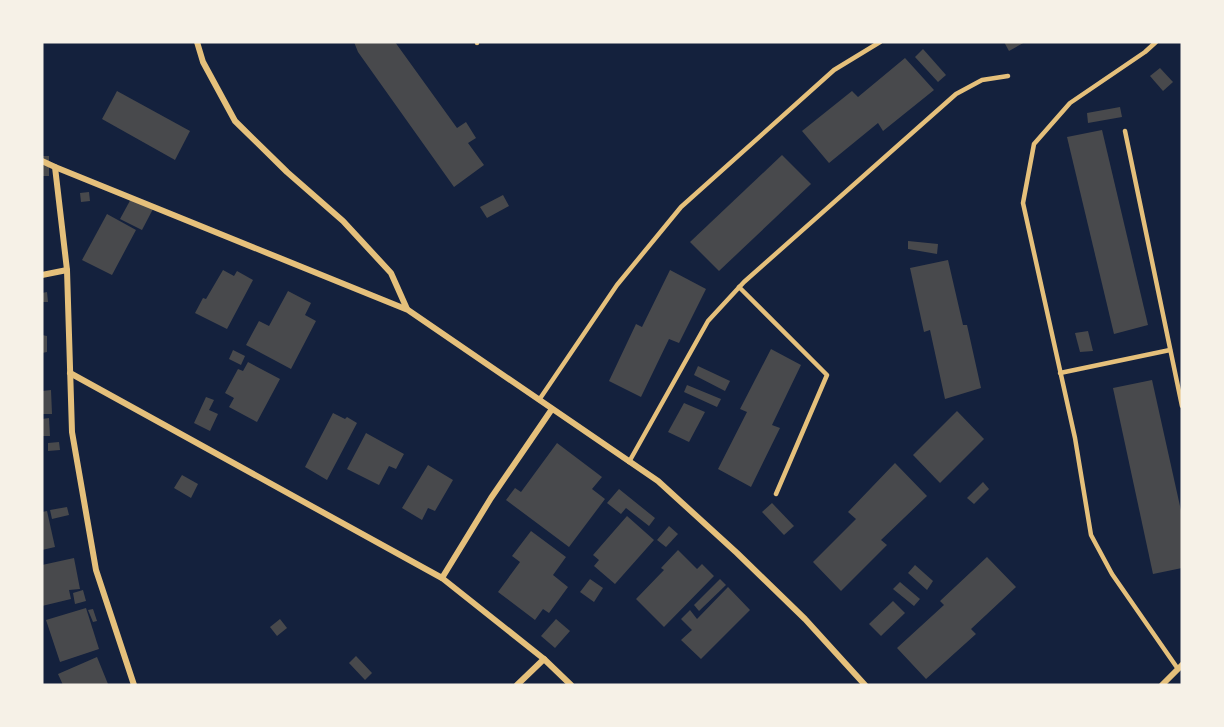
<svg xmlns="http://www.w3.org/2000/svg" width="1224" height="727" font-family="'Fira Sans',sans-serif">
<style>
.building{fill:#48494c}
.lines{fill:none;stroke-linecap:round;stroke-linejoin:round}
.service{stroke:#e5c07b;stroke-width:4.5}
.minor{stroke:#e5c07b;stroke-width:6}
</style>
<rect width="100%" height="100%" fill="#14213d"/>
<g class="building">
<path d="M354,42H395L457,128L466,122L476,138L468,143L484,165L454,187L358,52Z"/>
<path d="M1004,42H1025L1009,51Z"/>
<path d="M923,49L946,75L938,82L915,57Z"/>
<path d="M905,58L934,90L883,131L878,123L829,163L802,131L852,91L858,97Z"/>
<path d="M1160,68L1173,82L1163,91L1150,76Z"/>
<path d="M117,91L190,131L175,160L102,119Z"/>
<path d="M1120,107L1122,117L1088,123L1087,113Z"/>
<path d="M1102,130L1148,325L1114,334L1067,137Z"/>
<path d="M782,155L811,184L719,271L690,242Z"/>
<rect x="42" y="156" width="7" height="20"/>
<path d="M89,192L90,201L81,202L80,193Z"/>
<path d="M503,195L509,206L487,218L480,207Z"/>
<path d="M132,197L153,209L142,230L120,219Z"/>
<path d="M107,214L136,230L112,275L82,260Z"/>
<path d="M908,241L938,244L937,254L908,249Z"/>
<path d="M948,260L963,325H967L981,388L945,399L930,330L924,332L910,268Z"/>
<path d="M223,270L234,276L237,271L253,280L227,329L195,313L203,298L206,299Z"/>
<path d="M670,270L706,289L679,343L669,339L641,397L609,381L636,324L642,327Z"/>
<path d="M288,291L311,303L305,315L316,321L291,369L246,345L259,321L269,326Z"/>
<path d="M47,292L48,302H42V293Z"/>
<path d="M1088,331L1093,351L1080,352L1075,333Z"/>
<path d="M42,335L47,336V352L42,353Z"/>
<path d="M771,349L801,365L772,425L780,428L751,487L718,469L747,412L740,409Z"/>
<path d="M233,350L245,356L241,365L229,359Z"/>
<path d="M248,362L280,379L257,422L229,407L234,398L225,393L238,369L243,371Z"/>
<path d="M698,366L730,381L725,391L694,375Z"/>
<path d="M1152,380L1182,515V568L1153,574L1113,388Z"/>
<path d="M687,385L721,399L717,407L684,392Z"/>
<path d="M51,390L52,414H42V391Z"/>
<path d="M206,397L214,400L209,410L218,414L210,431L194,423Z"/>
<path d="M684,403L705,412L689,442L668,432Z"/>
<path d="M957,411L984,439L940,483L913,455Z"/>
<path d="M333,413L345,419L347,417L357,423L327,480L305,467Z"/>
<path d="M49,418L50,436H42V419Z"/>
<path d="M366,433L404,454L396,469L389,466L379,485L347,469Z"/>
<path d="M59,442L60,450L48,451V443Z"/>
<path d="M557,443L602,477L592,489L605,499L569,547L506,500L515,488L521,492Z"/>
<path d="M895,463L927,496L881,540L887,545L841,591L813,562L856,519L848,512Z"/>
<path d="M428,465L453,480L435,511L428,508L422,520L402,508Z"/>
<path d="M182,475L198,484L191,498L174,488Z"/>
<path d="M983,482L989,489L974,504L967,498Z"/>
<path d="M619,489L655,518L649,526L626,508L621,514L607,503Z"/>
<path d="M772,503L794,526L784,535L762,512Z"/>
<path d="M67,507L69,515L52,519L50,510Z"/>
<path d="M47,511L55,547L42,550V512Z"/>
<path d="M627,516L654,540L615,584L594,566L599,560L593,555Z"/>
<path d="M669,526L678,534L666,547L657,540Z"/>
<path d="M531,531L566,557L553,575L568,587L549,613L543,609L535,620L498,592L520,562L512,556Z"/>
<path d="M678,550L697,569L702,564L714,576L664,627L636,599L664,570L661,568Z"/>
<path d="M987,557L1016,587L971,629L976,634L926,679L897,648L944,605L940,601Z"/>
<path d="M74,558L80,589L69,590L71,599L42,606V565Z"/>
<path d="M915,565L933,581L927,590L908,573Z"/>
<path d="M590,579L603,588L594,602L580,592Z"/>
<path d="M720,579L726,585L699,611L694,605Z"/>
<path d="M900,582L920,599L914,606L893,589Z"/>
<path d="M728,587L750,610L701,659L681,640L692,630L681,619L690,610L697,619Z"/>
<path d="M83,590L86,601L75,604L73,593Z"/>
<path d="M893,601L905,613L881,636L869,624Z"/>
<path d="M86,608L99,649L60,662L46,620Z"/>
<path d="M93,609L97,621L93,622L88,610Z"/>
<path d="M280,619L287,628L277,636L270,627Z"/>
<path d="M556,619L570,631L555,648L541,636Z"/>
<path d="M356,656L372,673L365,680L349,663Z"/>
<path d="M97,657L108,684L63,685L58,674Z"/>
</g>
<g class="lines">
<g class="service">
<path d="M477,42V43"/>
<path d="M1156,42L1145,52L1070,103L1034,144L1023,203L1075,438L1091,535L1112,574L1178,669"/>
<path d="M1125,131L1182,406"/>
<path d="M739,287L827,375L776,494"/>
<path d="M1060,373L1170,350"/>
<path d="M539,400L617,285L681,207L834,70L880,42"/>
<path d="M629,462L708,321L744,282L956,94L982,80L1008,76"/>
</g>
<g class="minor">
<path d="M197,42L203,62L235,121L287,172L343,221L391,273L407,309"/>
<path d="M42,161L55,167L408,310L658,481L737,553L805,619L865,685"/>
<path d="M55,167L67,270L72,432L96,570L134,685"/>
<path d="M42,275L67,270"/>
<path d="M70,373L442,578L544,659L571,685"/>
<path d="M442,578L491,498L552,409"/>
<path d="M517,685L544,659"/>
<path d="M1162,685L1182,665"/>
</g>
</g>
<rect width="1224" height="727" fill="none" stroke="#f6f1e7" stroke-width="87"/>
</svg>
